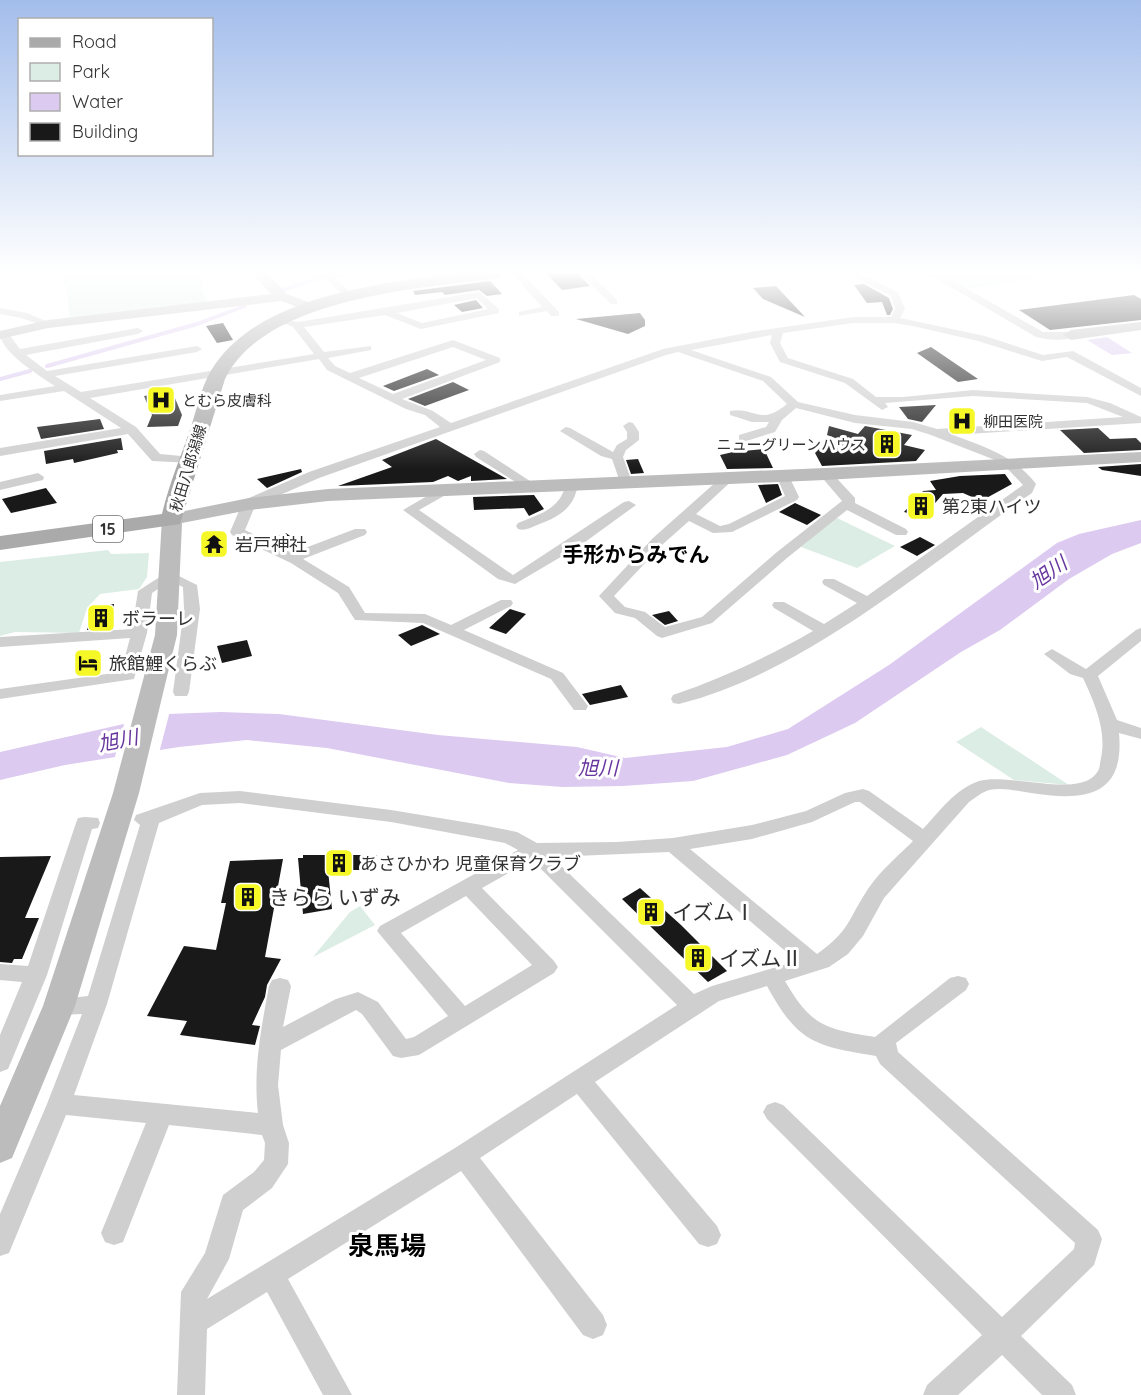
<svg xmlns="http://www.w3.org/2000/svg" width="1141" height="1395" font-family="Quicksand,'Noto Sans JP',sans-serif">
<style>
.green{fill:#dcede5}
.water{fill:#dccaf0}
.pier{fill:#fff}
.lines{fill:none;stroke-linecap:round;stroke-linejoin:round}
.stream{stroke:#dccaf0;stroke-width:4}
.building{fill:#191919}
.street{fill:#cfcfcf;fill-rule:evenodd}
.secondary{fill:#bcbcbc;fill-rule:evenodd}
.primary{fill:#aaa;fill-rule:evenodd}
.labels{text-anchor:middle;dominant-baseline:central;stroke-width:6;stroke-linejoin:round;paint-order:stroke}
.far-poi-label{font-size:15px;fill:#323232;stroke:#fff;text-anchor:start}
.far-street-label{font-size:15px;fill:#323232;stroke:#fff}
.shield{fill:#fff;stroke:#707070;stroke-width:1.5}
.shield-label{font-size:16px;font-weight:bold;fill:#323232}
.poi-label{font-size:18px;fill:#323232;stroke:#fff;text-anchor:start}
.water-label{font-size:20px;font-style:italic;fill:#67369e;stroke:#fff}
.quarter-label{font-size:21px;font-weight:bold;fill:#000;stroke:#fff}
.near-poi-label{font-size:21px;fill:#323232;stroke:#fff;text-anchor:start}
.near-quarter-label{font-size:26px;font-weight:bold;fill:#000;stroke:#fff}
</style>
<rect width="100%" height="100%" fill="#fff"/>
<g class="green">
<path d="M56,273H220L204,277L202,289L207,302L80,318L69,316L67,288Z"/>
<path d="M936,273H967L971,276L970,273H1078L963,289Z"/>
<path d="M835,517L895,546L857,568L801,547Z"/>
<path d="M108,550L111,554L149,553L147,577L139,589L100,594L87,608L79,633L15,632L0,636V562Z"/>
<path d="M981,727L1069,785L1014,780L956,742Z"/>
<path d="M360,906L375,925L313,957L350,912Z"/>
</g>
<g class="water">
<path d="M1107,337L1132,353L1112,355L1087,340Z"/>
<path d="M1141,520V543L1112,554L1069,579L1000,630L961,652L855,723L787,755L693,781L623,786L563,787L509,783L327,748L247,740L179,747L65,765L0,780V752L168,714L221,712L279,714L438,735L577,747L625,758L727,747L788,729L889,665L1057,543L1079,534Z"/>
</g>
<path class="pier" d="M170,711L159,753L114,760L125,721Z"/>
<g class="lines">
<g class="stream">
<path d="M283,290L333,273"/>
<path d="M47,366L197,324L245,306"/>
<path d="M0,379L30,371"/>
</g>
</g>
<g class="building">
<path d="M546,273H577L590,286L562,290Z"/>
<path d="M490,281L502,294L487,296L479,290L445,295L442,292L415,295L413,291Z"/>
<path d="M864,284L889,298L893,309L890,315H887L882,302L867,303L854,285Z"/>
<path d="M776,286L805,317L763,299L753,288Z"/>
<path d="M1134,295L1141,299V320L1050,330L1019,310Z"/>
<path d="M476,300L483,308L462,312L454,305Z"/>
<path d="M640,313L645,320V326L628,334L576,319Z"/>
<path d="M223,323L233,340L217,343L206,326Z"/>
<path d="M931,347L978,379L958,382L917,353Z"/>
<path d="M427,369L439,375L394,391L383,386Z"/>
<path d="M453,382L469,390L425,406L408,399Z"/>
<path d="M172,391L182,415L178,426L147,427L152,415L144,396Z"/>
<path d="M936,405L922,422L908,419L899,407Z"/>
<path d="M100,419L104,429L41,439L37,427Z"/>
<path d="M829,426L858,434L865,426L912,435L904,445L925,450L916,461L822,466L815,453L826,442L833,444L838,439L827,435Z"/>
<path d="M1098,428L1110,439L1136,438L1141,443V450L1084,453L1060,430Z"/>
<path d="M121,438L123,450H117L118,453L74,463L73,459L46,464L44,451Z"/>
<path d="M436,439L507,479L471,481V476L458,481L448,476L433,482L338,486L392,467L382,460Z"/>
<path d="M764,449L773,468L727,469L720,455L733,452Z"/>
<path d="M638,459L644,473L631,474L626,460Z"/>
<path d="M1141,464V476L1102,470L1098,467Z"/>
<path d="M301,469L302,472L267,488L257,479Z"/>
<path d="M1005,474L1012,484L981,501L963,493L943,494L923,517L904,512L923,491L936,490L930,481L960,476Z"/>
<path d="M778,484L782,495L766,503L758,485Z"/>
<path d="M46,488L57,503L11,513L2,499Z"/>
<path d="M534,495L544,509L531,515L529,516L524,508L474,510L473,497Z"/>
<path d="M795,503L821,515L807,525L779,512Z"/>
<path d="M286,533L304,546L292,551L270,540Z"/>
<path d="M920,537L935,545L917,556L900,547Z"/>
<path d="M114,604L112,628L87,630L90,607Z"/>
<path d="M510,609L526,614L506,634L489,628Z"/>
<path d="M669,611L678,621L665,625L652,615Z"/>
<path d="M422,625L440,634L411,646L398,635Z"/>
<path d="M247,640L252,656L222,663L217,646Z"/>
<path d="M621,685L628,697L590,705L582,694Z"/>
<path d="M303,855H377L374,870H328L332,909L303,914L298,858H303Z"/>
<path d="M51,856L25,918H39L22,959H14L12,963L0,962V857Z"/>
<path d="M283,859L265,957L281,959L267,985L265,997L252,1025L260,1026L255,1045L180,1035L187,1021L147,1016L184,946L216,950L226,903H221L230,861Z"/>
<path d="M640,888L681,925L727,971L708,982L622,899Z"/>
</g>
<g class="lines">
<g class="street">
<path d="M334,273H348L336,279L352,294V298H346L325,278Z"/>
<path d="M512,273H522L559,312V316H551L547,311L519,316V312L542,307Z"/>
<path d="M580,273H590L617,300V304H611Z"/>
<path d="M847,273H858L898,292L905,309L900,318L985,336L1043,355L1073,351L1141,388V396L1067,357L1042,361L978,341L913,326L894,323H853L783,333L780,343L788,358L853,379L876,397H903L973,390L1087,397L1110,403L1141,417V423L953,435C985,447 1015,456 1036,484L1032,493C925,567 806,672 679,704L673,703L671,699L673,695C722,678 768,657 813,631L774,608L772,605L774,602H784L824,624L857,603L824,585L822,582L824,579H834L867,596L1023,485L1006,467L995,460L931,435L912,429L855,423L796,408L782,420L775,432L743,442L739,441V435L766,427L769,422H752L730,415V411C755,406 759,427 787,404L763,381L678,352L666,355L319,478L255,506L245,530L292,553L355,529H365L367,532L365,535L303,559L349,587L365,613L425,614L451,625L501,600H511L513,603L511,606L464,630L563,673L588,706L586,710H574L551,679L423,623L355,620L338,593L291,563L232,535L230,532L242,504L249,498L309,472L440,427L425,415L406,409L327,370L319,359L90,398L136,427L160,454L192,457L194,460L192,463L152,461L128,434L0,456V448L121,428L64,391L0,401V395L55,386C40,376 0,352 0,333C10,330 14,343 20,349L138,328L143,331L138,334L26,355L47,371L197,346L202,349L197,352L55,376L81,392L314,354L293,327L286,324V320L298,322L479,292L499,309V313L421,329L385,315L304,327L324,352L371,346V350L328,358L335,366L350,373L453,340L500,358V362L402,399L433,411L451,423L663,349L756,331L853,317H891L895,309L891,296ZM477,298L488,309L422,323L397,313ZM772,335L770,343L780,362L845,383L882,410L888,407L885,403L973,396L1087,403L1123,417L937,429L913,422L855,415L798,402L771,377L691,350ZM453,347L486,360L393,394L359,378Z"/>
<path d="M927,273H939L1043,332H1071L1076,335C1066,342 1049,340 1036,337Z"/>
<path d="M0,308L27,313L53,324L48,327L21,318L0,314Z"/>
<path d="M629,422L633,423L639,432V440L626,450L623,457L632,482L626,486L620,482L612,459L601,456L560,431L566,427L570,428L613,452L617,445L627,439V432L623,426Z"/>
<path d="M480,450L484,451L536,485L530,489L525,488L476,457L474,454Z"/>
<path d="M825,470L830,471L855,498V503L906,529L908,532L906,535H896L847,510L787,558L712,623L662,638L657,636L635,618L615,613L599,596L653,538L725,474L730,473L736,477L696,514L720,526L729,524L785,496L776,475L777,472H787L799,497L797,500L732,532L713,533L689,521L663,544L614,596L625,607L645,612L665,627L702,617L777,552L842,501L819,474Z"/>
<path d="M38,473L44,477L43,480L0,490V482Z"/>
<path d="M572,479L578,483C575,508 559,517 537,525C530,528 525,531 518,529L516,526L518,523C540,514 561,509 566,483Z"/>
<path d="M446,485L451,486L453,489L451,492L419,510L513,575L624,502L629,501L636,505L581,545L515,584L498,579L403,510Z"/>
<path d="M169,571L197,585L200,609L189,692L187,696H175L173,692L184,609L183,587L170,581L152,593L147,633L134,679L0,699V689L121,672L130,638L0,647V637L132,629L138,591Z"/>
<path d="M1141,628V641L1098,676L1117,720L1141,728V739L1119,733C1125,798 1083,801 1031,793C1018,791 1002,787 989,790C982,792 975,798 969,802L884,898L863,936L848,954L829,967L785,981C811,1026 825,1029 875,1037L950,978L958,976L966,978L969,984L966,990L896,1043L898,1052L1098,1230L1102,1239L1094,1265L1021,1336L1072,1385L1076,1395H1042L1002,1355L958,1395H923L927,1385L982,1335L767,1119L763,1112L767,1105L775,1102L783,1105L1002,1317L1074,1249L1075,1243L880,1064L876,1056C815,1046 798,1043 767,986L719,1001L595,1082L717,1226L721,1235L717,1244L708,1247L699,1244L577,1094L480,1158L603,1315L607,1325L603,1335L593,1339L583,1335L461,1171L288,1279L352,1395H323L267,1292L207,1329L205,1395H177L181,1292L205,1253L223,1195L254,1172L264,1160L265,1143L262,1135L169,1125L123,1242L114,1245L105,1242L101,1233L146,1123L66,1115L9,1253L0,1256V1214L47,1104L82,1014L59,1015L51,1012L48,1006L51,1000L88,996L140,825L134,820L136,815L200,793L240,791L391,810L482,825L517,832L537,843L617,842L673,838L752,825L806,811L845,793L863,789L869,791L923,829C939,812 955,789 979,781C1008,772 1082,800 1098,771C1100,768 1100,762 1101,758C1107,730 1094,702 1083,678L1070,674L1044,654L1052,649L1086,669L1136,630ZM855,802H860L913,841C898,856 880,871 868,889C848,919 850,931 817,954L690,849L752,839L812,822ZM240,803L391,822L505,843L518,850L380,926L377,931L448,1016L414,1037L406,1039L378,1002L358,992L336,999L283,1027L291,986L288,980L280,978L272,980L269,986C261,1029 253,1070 258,1113L74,1095L107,1004L159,823L202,805ZM669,852L797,961L712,986L694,994L552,857ZM532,860L677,1005L455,1148L207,1299L229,1259L243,1210L272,1188L288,1164L289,1143L283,1125L278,1085L281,1050L356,1010L362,1014L393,1056L401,1058L419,1055L554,973L558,967L554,961L482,888ZM466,896L532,965L465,1006L401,933Z"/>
<path d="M85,817L98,818L100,823L98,828L92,829L47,975L11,1062L8,1069L0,1072V1035L22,982L0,980V964L28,966L76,823L78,818Z"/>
</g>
<g class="secondary">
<path d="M252,273H267L287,294L316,305L318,308L311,312L281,301L48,328L0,339V331L48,320L271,294Z"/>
<path d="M1141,322V330L1071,340L1063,335L1071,330Z"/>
<path d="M1141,452V462L825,480L328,501L249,510L182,523L177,635L139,793L75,1006L12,1158L0,1163V1106L43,1006L113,793L155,635L162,519L165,515L249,498L328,489L825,468Z"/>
</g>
<path class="primary" d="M459,273H506L499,278C421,288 264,298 225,379L180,524L0,550V536L162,514C169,484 181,456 191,427C198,405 202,382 216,363C264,295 383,283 459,273Z"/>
</g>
<linearGradient id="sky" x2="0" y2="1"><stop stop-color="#a3bdeb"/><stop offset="0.58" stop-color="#fff"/><stop offset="1" stop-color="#fff" stop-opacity="0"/></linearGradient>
<rect width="1141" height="469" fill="url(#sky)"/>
<defs>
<g id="hospital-square" transform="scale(1.5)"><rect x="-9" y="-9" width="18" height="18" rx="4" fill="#f5f726" stroke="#fff"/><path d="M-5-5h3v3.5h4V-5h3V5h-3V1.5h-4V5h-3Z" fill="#111"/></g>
<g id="building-square" transform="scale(1.5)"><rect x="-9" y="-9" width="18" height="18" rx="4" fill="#f5f726" stroke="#fff"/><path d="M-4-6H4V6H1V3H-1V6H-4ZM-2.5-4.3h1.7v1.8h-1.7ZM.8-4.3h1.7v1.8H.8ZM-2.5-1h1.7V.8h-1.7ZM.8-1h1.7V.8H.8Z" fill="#111"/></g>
<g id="temple-square" transform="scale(1.5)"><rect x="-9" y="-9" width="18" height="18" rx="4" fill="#f5f726" stroke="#fff"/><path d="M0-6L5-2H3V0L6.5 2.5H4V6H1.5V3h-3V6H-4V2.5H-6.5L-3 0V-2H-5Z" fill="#111"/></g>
<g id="hotel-square" transform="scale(1.5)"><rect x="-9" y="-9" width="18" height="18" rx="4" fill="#f5f726" stroke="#fff"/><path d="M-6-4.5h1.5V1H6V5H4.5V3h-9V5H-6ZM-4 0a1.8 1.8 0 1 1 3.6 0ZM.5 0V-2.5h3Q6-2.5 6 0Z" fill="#111"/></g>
</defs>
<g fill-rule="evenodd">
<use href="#hospital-square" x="161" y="400"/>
<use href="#hospital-square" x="962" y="421"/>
<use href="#building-square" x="887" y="444"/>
<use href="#building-square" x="921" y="506"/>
<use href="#temple-square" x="214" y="544"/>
<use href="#building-square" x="101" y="618"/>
<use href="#hotel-square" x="88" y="663"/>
<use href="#building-square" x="339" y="863"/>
<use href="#building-square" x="248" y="897"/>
<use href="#building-square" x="651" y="912"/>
<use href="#building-square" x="698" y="958"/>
</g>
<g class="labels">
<g class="far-poi-label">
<text x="182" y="400">とむら皮膚科</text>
<text x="983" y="421">柳田医院</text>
<text x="866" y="444" text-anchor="end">ニューグリーンハウス</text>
</g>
<g class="far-street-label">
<text transform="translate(188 468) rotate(-73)">秋田八郎潟線</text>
</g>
<rect class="shield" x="93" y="516" width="30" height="26" rx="4.5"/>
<g class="shield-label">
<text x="108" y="529">15</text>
</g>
<g class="poi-label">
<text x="942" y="506">第2東ハイツ</text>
<text x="235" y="544">岩戸神社</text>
<text x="122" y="618">ボラーレ</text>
<text x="109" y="663">旅館鯉くらぶ</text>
<text x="360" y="863">あさひかわ 児童保育クラブ</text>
</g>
<g class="water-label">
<text transform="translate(1048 572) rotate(-35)">旭川</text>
<text transform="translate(118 740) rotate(-11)">旭川</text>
<text x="598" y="767">旭川</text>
</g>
<g class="quarter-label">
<text x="636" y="554">手形からみでん</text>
</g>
<g class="near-poi-label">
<text x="269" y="897">きらら いずみ</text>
<text x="672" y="912">イズムⅠ</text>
<text x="719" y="958">イズムⅡ</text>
</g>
<g class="near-quarter-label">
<text x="387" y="1245">泉馬場</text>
</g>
</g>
<rect x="18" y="18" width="195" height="138" fill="#ffffff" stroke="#adadad" stroke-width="1.5"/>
<rect x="30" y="38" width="30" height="9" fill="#aaaaaa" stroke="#adadad" stroke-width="1.5"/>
<text x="72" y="48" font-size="18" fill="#323232">Road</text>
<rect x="30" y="63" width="30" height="18" fill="#dcede5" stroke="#adadad" stroke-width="1.5"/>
<text x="72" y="78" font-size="18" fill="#323232">Park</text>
<rect x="30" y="93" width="30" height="18" fill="#dccaf0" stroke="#adadad" stroke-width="1.5"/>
<text x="72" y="108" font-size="18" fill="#323232">Water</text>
<rect x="30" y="123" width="30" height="18" fill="#191919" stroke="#adadad" stroke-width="1.5"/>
<text x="72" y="138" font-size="18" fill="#323232">Building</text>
</svg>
